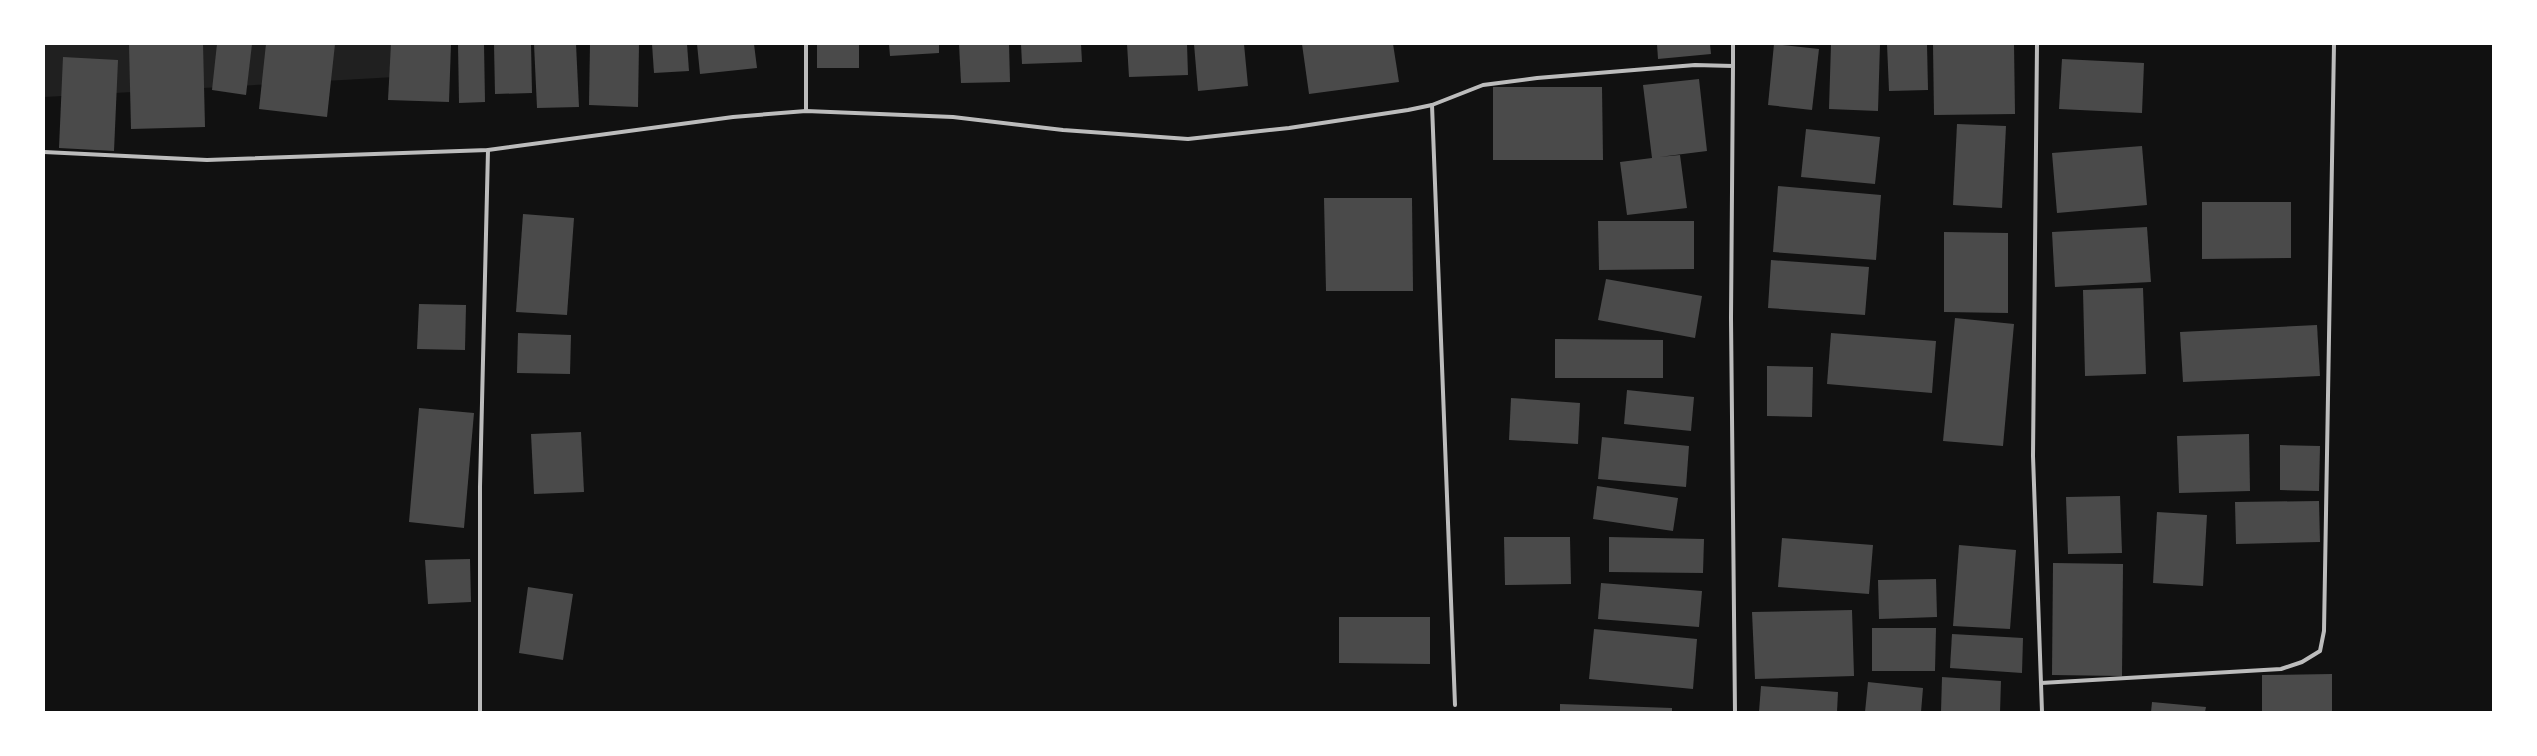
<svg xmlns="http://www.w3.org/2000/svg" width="2537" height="756" font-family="Karla,sans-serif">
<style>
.green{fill:#202020}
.building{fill:#4a4a4a}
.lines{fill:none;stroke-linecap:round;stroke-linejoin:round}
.minor{stroke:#bcbcbc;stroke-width:4}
</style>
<rect width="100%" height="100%" fill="#111"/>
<path class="green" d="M44,44H446L448,74L44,97Z"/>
<g class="building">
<path d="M129,44H203L205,127L131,129Z"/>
<path d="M217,44H252L246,95L212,90Z"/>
<path d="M266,44H335L327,117L259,109Z"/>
<path d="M391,44H451L449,102L388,100Z"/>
<path d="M458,44H484L485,102L459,103Z"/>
<path d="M494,44H531L532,93L495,94Z"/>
<path d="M534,44H576L579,107L537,108Z"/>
<path d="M590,44H639L638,107L589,105Z"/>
<path d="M652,44H687L689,71L654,73Z"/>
<path d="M697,44H754L757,68L700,74Z"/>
<rect x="817" y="44" width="42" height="24"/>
<path d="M889,44H939V53L890,56Z"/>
<path d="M959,44H1009L1010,82L961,83Z"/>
<path d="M1021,44H1081L1082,62L1022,64Z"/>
<path d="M1127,44H1187L1188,75L1129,77Z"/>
<path d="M1194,44H1244L1248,86L1198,91Z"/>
<path d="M1302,44H1393L1399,82L1309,94Z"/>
<path d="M1657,44H1710L1711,54L1658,59Z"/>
<path d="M1774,44L1819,49L1812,110L1768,105Z"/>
<path d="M1831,44H1880L1878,111L1829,109Z"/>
<path d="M1887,44H1927L1928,90L1889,91Z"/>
<path d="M1933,44H2014L2015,114L1934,115Z"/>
<path d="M63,57L118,60L114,151L59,148Z"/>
<path d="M2062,59L2144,63L2142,113L2059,109Z"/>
<path d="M1699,79L1707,151L1659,157L1680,155L1687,208L1627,215L1620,162L1652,158L1643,85Z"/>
<path d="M1493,87H1602L1603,160H1493Z"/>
<path d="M1957,124L2006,126L2002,208L1953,205Z"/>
<path d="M1806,129L1880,137L1875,184L1801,177Z"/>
<path d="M2142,146L2147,205L2057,213L2052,153Z"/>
<path d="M1778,186L1881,195L1876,260L1773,252Z"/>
<path d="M1324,198H1412L1413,291H1326Z"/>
<path d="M2202,202H2291V258L2202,259Z"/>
<path d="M523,214L574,218L567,315L516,312Z"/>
<path d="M1598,221H1694V269L1599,270Z"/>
<path d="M2147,227L2151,282L2055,287L2052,232Z"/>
<path d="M1944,232L2008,233V313L1944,312Z"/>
<path d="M1771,260L1869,267L1865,315L1768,308Z"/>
<path d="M1606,279L1702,296L1695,338L1598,320Z"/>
<path d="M2143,288L2146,374L2085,376L2083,290Z"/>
<path d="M419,304L466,305L465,350L417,349Z"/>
<path d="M1955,318L2014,324L2003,446L1943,441Z"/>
<path d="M2317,325L2320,376L2183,382L2180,332Z"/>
<path d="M518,333L571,335L570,374L517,373Z"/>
<path d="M1831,333L1936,341L1932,393L1827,384Z"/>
<path d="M1555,339L1663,340V378H1555Z"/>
<path d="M1767,366L1813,367L1812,417L1767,416Z"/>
<path d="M1627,390L1694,397L1691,431L1624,424Z"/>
<path d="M1511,398L1580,403L1578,444L1509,440Z"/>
<path d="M419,408L474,413L464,528L409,522Z"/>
<path d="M581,432L584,492L534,494L531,434Z"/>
<path d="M2249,434L2250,491L2179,493L2177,436Z"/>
<path d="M1602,437L1689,446L1686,487L1598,479Z"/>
<path d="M2280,445L2320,446L2319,491L2280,490Z"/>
<path d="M1597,486L1678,498L1673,531L1593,519Z"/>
<path d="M2120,496L2122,553L2068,554L2066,497Z"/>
<path d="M2319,501L2320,542L2236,544L2235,502Z"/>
<path d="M2157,512L2207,515L2203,586L2153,583Z"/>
<path d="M1504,537H1570L1571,584L1505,585Z"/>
<path d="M1609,537L1704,539L1703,573L1609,572Z"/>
<path d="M1782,538L1873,545L1869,594L1778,587Z"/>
<path d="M1959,545L2016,550L2010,629L1953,626Z"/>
<path d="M470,559L471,602L428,604L425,560Z"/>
<path d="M2053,563L2123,564L2122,676L2052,675Z"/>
<path d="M1936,579L1937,617L1879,619L1878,580Z"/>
<path d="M1601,583L1702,591L1699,627L1598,619Z"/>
<path d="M528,587L573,594L563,660L519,653Z"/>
<path d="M1852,610L1854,676L1755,679L1752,612Z"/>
<path d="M1339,617H1430V664L1339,663Z"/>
<path d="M1872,628H1936L1935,671H1872Z"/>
<path d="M1594,629L1697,639L1693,689L1589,679Z"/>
<path d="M1952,634L2023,638L2022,673L1950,668Z"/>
<path d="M2332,674V712H2262V675Z"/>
<path d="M1942,677L2001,681L2000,712H1941Z"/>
<path d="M1868,682L1923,688L1921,712H1865Z"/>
<path d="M1761,686L1838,692L1837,712H1759Z"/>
<path d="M2152,702L2206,707L2205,712H2151Z"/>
<path d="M1560,704L1672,708V712H1560Z"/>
</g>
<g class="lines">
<g class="minor">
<path d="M806,44V111"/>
<path d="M2037,44L2033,456L2042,712"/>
<path d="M1733,66V44"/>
<path d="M1432,105L1455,705"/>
<path d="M44,152L207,160L488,150L733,117L806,111L953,117L1063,130L1188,139L1289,128L1408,110L1432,105L1483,85L1537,78L1695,65L1733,66L1731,318L1735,712"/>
<path d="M2041,683L2281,669L2302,662L2320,651L2324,631L2334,44"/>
<path d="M480,712V487L488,150"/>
</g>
</g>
<rect width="2537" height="756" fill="none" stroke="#ffffff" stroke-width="90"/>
</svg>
